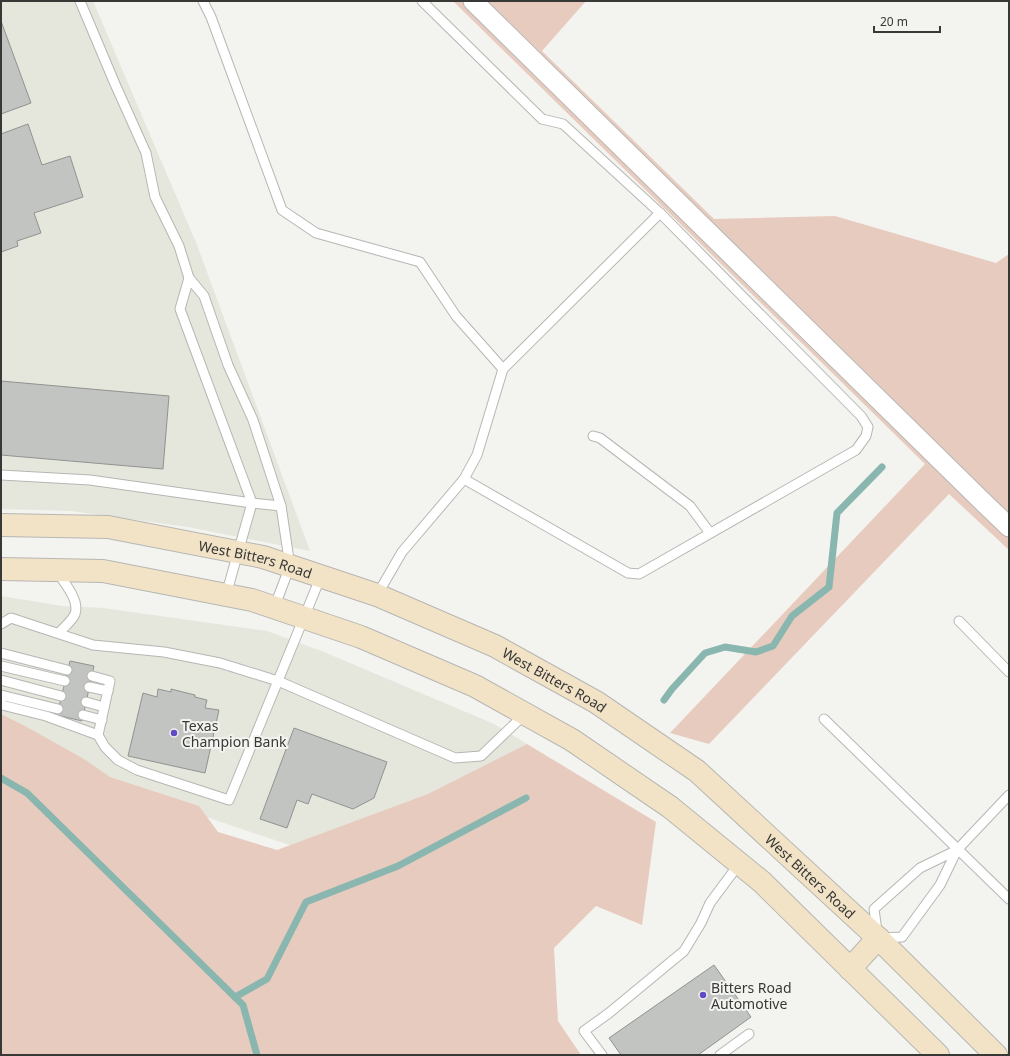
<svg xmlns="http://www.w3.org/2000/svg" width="1010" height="1056" font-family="'Noto Sans',sans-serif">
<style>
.built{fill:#e5e7dd}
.green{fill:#e8cbbf}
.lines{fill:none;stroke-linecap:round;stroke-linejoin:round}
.stream{stroke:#89b7af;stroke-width:7}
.building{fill:#c1c4c1;stroke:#909390}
.service-casing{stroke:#b6b6b3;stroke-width:11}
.minor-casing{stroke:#b6b6b3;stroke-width:21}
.secondary-casing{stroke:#b6b6b3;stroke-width:24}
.service{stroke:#fff;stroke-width:9}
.minor{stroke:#fff;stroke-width:19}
.secondary{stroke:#f2e3c7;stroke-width:22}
.poi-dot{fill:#614ac3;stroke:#f3f3ef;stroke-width:1.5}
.labels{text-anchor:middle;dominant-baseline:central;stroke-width:4;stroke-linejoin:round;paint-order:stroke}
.street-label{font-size:14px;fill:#383837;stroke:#f3f3ef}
.poi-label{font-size:14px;fill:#383837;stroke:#f3f3ef;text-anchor:start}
</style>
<rect width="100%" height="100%" fill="#f3f3ef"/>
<g class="built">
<path d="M1,1H93L197,245L310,551L188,527L71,511L1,509Z"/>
<path d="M1,596L62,606L103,608L267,631L324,652L494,724L527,744L328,858L103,782L1,722Z"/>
</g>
<g class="green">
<path d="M453,1H586L542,51L714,219L835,216L996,263L1009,254V550L949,494L709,744L670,733L925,464Z"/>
<path d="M1,714L25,726L84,759L110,777L199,806L218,832L277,850L428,794L527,744L656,822L642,925L596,906L554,948L558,1021L581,1055H1Z"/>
</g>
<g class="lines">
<g class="stream">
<path d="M664,700L672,689L705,653L725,647L756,652L773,646L792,616L829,587L837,513L882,467"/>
<path d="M1,778L27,793L243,1005L257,1055"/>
<path d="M235,997L267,979L306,902L398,866L526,798"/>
</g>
</g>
<g class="building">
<path d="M1,21L31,103L1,114Z"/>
<path d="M28,124L42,165L70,156L83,197L34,213L41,233L17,241L18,246L1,252V134Z"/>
<path d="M1,381L169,396L163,469L1,455Z"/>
<path d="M70,661L94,666L82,721L57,715Z"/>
<path d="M158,689L171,692V689L195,695V697L207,700L205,708L219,710L205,773L128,756L143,693L157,697Z"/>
<path d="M294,728L387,762L374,798L353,809L312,794L308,804L297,800L287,828L260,819Z"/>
<path d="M714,965L751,1017L698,1055H621L609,1038Z"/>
</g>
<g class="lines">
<g class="service-casing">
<g id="service">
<path d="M80,1L115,84L146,153L155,197L179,246L189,278L204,296L228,365L253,420L281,506L290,566L274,608"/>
<path d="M203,1L211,17L282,210L316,233L420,262L456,316L503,369"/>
<path d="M422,1L542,119L563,124L660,213L861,416L868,427L866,436L856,450L639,574L628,573L464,479"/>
<path d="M189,278L180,309L252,503L226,595"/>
<path d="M593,436L600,438L690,506L710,533"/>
<path d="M1,475L90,480L252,503L281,506"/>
<path d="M57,571C64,583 80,600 75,614C72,621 64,627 59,633"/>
<path d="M377,595L402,552L464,479L477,455L503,369L660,213"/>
<path d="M959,621L1009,672"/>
<path d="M1,624L11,618L93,645L164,652L220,663L278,681L455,758L481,756L525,714"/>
<path d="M1,653L67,670"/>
<path d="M1,666L65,681"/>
<path d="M92,676L110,681L98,735"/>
<path d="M1,680L61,696"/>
<path d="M89,687L108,691"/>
<path d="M1,695L58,709"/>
<path d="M1,702L2,705L46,716L98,735L105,747L118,760L137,770L229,800L321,576"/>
<path d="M86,702L104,707"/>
<path d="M83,715L102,720"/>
<path d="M824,719L1009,899"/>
<path d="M957,850L920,868L874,909L878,938L902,937L940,885L957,850L1009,795"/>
<path d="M602,1055L584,1031L609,1013L684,951L701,923L710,903L739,864"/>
<path d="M720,1055L749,1034"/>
</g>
</g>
<g class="minor-casing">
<path id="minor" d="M473,1L981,500L1009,527"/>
</g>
<g class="secondary-casing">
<g id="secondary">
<path id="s1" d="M1,525L108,527L263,557L377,595L495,646L596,702L697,771L878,938L996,1055"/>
<path d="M1,569L103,571L252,600L361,637L475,686L572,740L670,807L762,882L938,1055"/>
<path d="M850,969L878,938"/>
</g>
</g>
<use href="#service" class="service"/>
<use href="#minor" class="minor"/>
<use href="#secondary" class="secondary"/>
</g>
<g class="poi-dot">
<circle cx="174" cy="733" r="4"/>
<circle cx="703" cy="995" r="4"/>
</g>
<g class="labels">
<g class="street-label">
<text stroke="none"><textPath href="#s1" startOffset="258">West Bitters Road</textPath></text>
<text stroke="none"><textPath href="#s1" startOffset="582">West Bitters Road</textPath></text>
<text stroke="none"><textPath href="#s1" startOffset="906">West Bitters Road</textPath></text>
</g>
<g class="poi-label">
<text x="182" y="725">Texas<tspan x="182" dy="16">Champion Bank</tspan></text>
<text x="711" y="987">Bitters Road<tspan x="711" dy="16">Automotive</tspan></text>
</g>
</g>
<rect width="1010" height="1056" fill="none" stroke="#383837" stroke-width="4"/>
<path d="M874 26v6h66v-6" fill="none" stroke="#383837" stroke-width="2"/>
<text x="880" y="26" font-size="12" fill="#383837" stroke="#f3f3ef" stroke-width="3" paint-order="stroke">20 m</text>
</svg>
